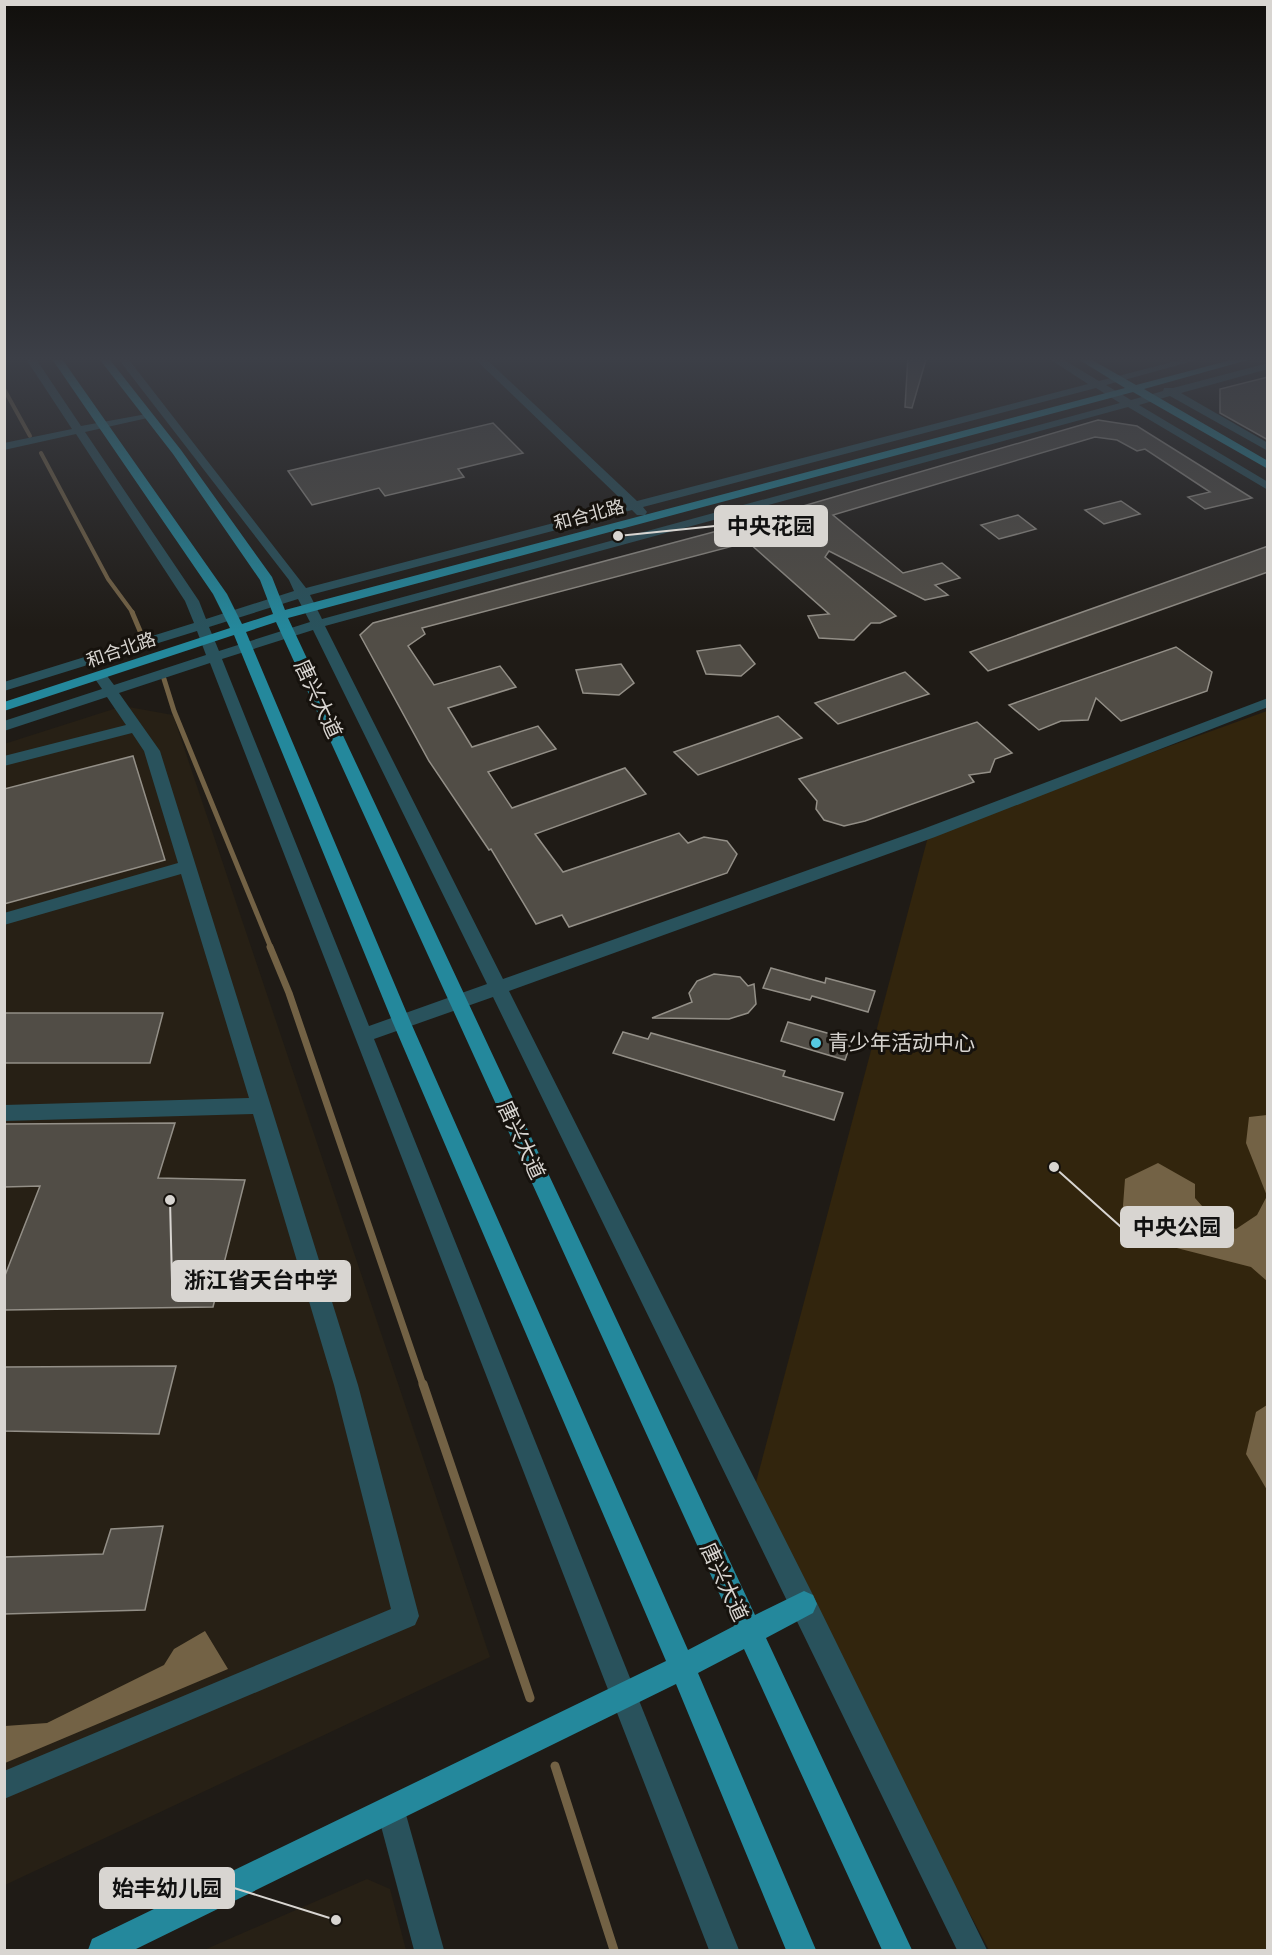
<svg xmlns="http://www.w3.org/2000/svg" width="1272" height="1955" font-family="Bitter,'Noto Sans SC',serif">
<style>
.built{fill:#272015}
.green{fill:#32250d}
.water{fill:#736245}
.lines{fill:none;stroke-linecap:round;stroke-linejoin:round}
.stream-far3{stroke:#736245;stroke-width:4}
.stream-far2{stroke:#736245;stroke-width:5}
.stream-far1{stroke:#736245;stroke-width:7}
.stream{stroke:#736245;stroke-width:9}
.building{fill:#514d46;stroke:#938f87;stroke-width:1.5}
.minor{fill:#29525c;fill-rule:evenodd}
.major{fill:#24889c;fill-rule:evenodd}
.poi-dot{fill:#56c9e1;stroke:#16120d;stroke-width:2}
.labels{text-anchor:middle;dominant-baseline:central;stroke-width:6;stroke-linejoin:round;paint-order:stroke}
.far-street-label{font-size:18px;fill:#d8d5d1;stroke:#16120d}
.street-label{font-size:21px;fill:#d8d5d1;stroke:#16120d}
.poi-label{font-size:21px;fill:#d8d5d1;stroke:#16120d;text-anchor:start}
.leader{fill:none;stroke:#d8d5d1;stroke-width:2}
.callout-dot{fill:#d8d5d1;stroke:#16120d;stroke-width:2}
.callout{fill:#d8d5d1;stroke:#d8d5d1;stroke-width:2}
.callout-label{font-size:22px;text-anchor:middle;font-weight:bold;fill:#111}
</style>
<rect width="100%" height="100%" fill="#1f1b16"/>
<g class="built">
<path d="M1106,356H1188L1150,367L1124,366Z"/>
<path d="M123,706L173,715L490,1657L5,1885L4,744Z"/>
<path d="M367,1879L390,1889L406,1950H204Z"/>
</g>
<path class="green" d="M1267,711V1950H989L751,1501L929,833Z"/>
<g class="water">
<path d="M1267,1115V1281L1251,1267L1165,1245L1122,1219L1125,1179L1158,1163L1195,1184V1198L1217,1223L1236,1229L1257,1215L1267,1196L1246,1143L1249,1117Z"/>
<path d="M1267,1405V1490L1246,1454L1256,1412Z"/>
<path d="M205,1631L228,1669L5,1763V1726L47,1723L164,1665L174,1649Z"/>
</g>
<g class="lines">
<g class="stream-far3">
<path d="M4,389L30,436"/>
<path d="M41,453L108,579L133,613"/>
</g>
<g class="stream-far2">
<path d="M132,612L143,638"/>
<path d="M164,679L174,711L271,948"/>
</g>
<path class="stream-far1" d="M270,947L289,993L423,1385"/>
<g class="stream">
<path d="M423,1384L530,1698"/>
<path d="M555,1766L614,1950"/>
</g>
</g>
<g class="building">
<path d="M908,356H927L912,408L905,407Z"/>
<path d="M1268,377V440L1220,413V389Z"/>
<path d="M1098,420L1137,426L1252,498L1205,509L1188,497L1210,492L1145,449L1137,451L1117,440L1095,437L833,515L903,573L942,563L960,578L935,585L948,595L925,600L829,551L825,557L896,616L880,623H871L854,640L819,638L808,616L829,614L748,542L422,628L425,634L408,646L434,685L500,666L516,687L448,708L472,747L538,726L556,749L488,772L512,808L625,768L646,794L535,834L563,872L679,833L688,843L704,837L727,841L737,854L727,873L569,927L562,915L536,924L491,849L489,850L429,761L360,635L373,623L788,512L786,511Z"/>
<path d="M493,423L523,453L458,469L464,477L385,496L379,488L312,505L288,471Z"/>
<path d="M1121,501L1140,514L1104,524L1085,510Z"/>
<path d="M1018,515L1036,529L999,539L981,525Z"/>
<path d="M1268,546V572L988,671L970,652Z"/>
<path d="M740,645L755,664L741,676L706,674L697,651Z"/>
<path d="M1176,647L1212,672L1207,691L1121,721L1096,698L1088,720L1061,721L1039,730L1009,705Z"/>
<path d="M621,664L634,683L619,695L583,693L576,670Z"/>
<path d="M905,672L929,694L838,724L815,703Z"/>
<path d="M778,716L802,738L698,775L674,752Z"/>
<path d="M977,722L1012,753L995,759L990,772L969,775L974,782L865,821L844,826L824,820L816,809L817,801L799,779Z"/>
<path d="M133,756L165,860L4,904V789Z"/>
<path d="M771,968L825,983L826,978L875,991L868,1012L812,996L810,1000L763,988Z"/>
<path d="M714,974L740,977L748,986L754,984L756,1004L748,1013L729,1019L652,1018L692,1002L689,993L697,981Z"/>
<path d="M4,1013H163L150,1063H4Z"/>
<path d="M788,1022L852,1040L845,1060L781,1041Z"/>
<path d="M623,1032L648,1039L651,1033L785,1071L783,1076L843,1093L834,1120L613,1053Z"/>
<path d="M175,1123L158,1178L245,1180L213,1307L4,1310V1278L40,1186L4,1187V1124Z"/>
<path d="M176,1366L159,1434L4,1431V1367Z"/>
<path d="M163,1526L145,1610L4,1614V1557L103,1554L111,1529Z"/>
</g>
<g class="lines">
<g class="minor">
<path d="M24,356H34L81,426L152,413V417L85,432L199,601L206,619L294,591L289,580L116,356H126L306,588L626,504L472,356H483L637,501L1088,384L1045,356H1057L1099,381L1195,356H1211L1106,385L1131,400L1163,391L1164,388H1173L1268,363V369L1181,393L1268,443V451L1170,396L1139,405L1268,482V490L1128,407L325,626L503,979L923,829L1268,698V707L935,837L509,991L813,1595L987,1950H957L493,997L374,1039L739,1950H709L210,663L119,693L160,751L358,1385L419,1616L415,1625L4,1799V1771L391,1609L334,1385L253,1114L4,1121V1105L249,1098L181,874L4,925V913L178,863L144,751L132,733L4,766V756L126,725L107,697L4,731V721L102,689L93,676L95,673H105L114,685L206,655L197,631L4,691V682L194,623L185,601L76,434L4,450V443L72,429ZM1096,388L1120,403L322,619L310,595L632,510L637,515H645L647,512L643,507ZM298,599L310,622L219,651L209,627ZM313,630L487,984L369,1026L222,659Z"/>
<path d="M391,1797L401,1801L405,1811L444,1950H414L377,1811L381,1801Z"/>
</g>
<path class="major" d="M50,356H60L227,594L242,624L273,614L260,580L173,454L97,356H107L181,450L272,577L285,610L1125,388L1073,356H1085L1136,385L1246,356H1262L1144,389L1268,461V469L1133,392L288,618L755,1615L804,1591L813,1595L817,1604L813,1613L766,1638L912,1950H882L744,1649L698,1673L816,1950H786L676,1684L134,1950H88L92,1939L666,1661L393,1023L234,635L4,711V702L230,628L213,594ZM276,622L734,1626L688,1650L411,1023L246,632Z"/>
</g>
<linearGradient id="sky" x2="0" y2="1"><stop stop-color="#110f0c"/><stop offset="0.57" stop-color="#3c3f47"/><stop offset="1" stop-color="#3c3f47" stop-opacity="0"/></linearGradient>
<rect width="1272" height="630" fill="url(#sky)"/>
<circle class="poi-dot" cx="816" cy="1043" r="6"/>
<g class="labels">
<g class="far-street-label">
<text transform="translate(589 515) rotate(-15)">和合北路</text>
<text transform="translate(121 650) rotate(-19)">和合北路</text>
</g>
<g class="street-label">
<text transform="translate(318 699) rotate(65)">唐兴大道</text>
<text transform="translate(521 1140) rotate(65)">唐兴大道</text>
<text transform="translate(724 1582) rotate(65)">唐兴大道</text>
</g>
<g class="poi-label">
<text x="828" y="1043">青少年活动中心</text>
</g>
</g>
<path class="leader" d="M618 536L715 526M1054 1167L1121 1227M170 1200L172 1281M336 1920L234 1888"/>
<g class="callout-dot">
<circle cx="618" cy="536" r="6"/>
<circle cx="1054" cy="1167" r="6"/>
<circle cx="170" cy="1200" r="6"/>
<circle cx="336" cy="1920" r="6"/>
</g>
<g class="callout">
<rect x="715" y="506" width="112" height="40" rx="6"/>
<rect x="1121" y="1207" width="112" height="40" rx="6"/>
<rect x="172" y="1261" width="178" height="40" rx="6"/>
<rect x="100" y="1868" width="134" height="40" rx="6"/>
</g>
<g class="callout-label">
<text x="771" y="534">中央花园</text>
<text x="1177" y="1235">中央公园</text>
<text x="261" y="1288">浙江省天台中学</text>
<text x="167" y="1896">始丰幼儿园</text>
</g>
<rect width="1272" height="1955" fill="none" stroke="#d8d5d1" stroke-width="12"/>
</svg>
